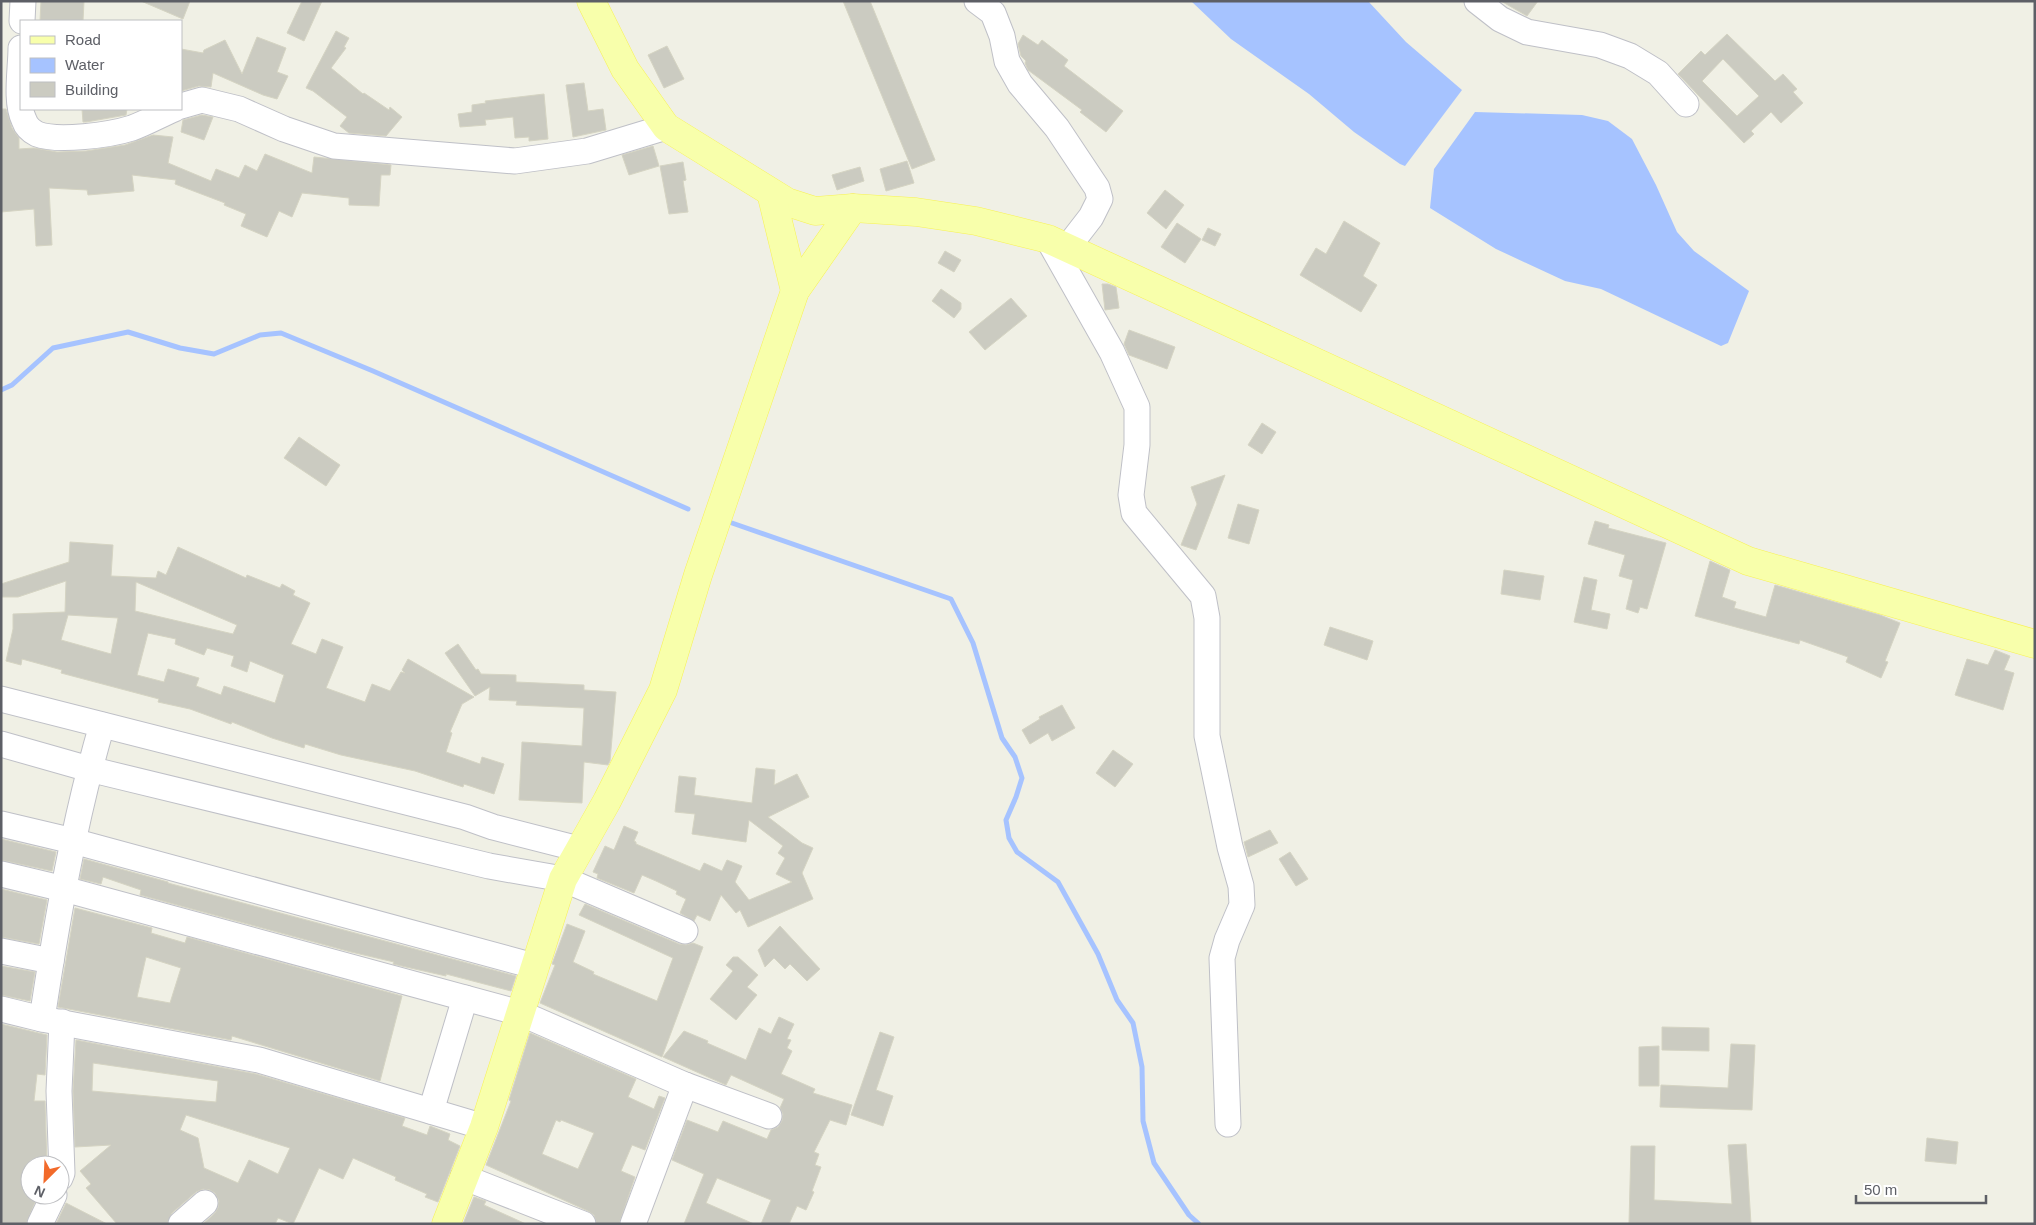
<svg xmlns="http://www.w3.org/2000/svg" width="2036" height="1225" font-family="Helvetica,sans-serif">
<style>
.water{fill:#a6c3ff}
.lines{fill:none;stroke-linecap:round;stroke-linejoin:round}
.stream{stroke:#a6c3ff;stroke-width:5}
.building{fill:#cbcbc1;stroke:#d5d4c3;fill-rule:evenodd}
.minor-casing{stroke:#bfc0c7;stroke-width:27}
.major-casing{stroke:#f8f256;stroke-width:29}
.minor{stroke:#fff;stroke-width:25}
.major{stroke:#f8ffab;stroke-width:28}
</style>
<rect width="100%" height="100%" fill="#f0f0e5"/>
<g class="water">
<path d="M1191,1H1368L1406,42L1462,90L1405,166L1400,164L1354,132L1309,94L1231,39Z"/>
<path d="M1475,112L1582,115L1608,121L1632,139L1656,185L1677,232L1694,251L1749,291L1728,343L1721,346L1601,289L1565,281L1496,249L1430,208L1434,169Z"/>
</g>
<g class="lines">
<g class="stream">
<path d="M1,390L12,385L53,348L128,332L180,348L214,354L260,335L281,333L373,371L688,509"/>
<path d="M732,523L951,599L973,643L1002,738L1015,757L1022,778L1016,797L1006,820L1009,838L1017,852L1058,882L1098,954L1117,1000L1133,1023L1142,1067L1143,1121L1154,1163L1189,1215L1199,1224"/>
</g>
</g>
<g class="building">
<path d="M41,1H84L83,21H40Z"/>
<path d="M141,1H190L183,19Z"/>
<path d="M302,1H322L304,41L287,33Z"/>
<path d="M843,1H870L935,160L912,169Z"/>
<path d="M1501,1H1538L1527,16Z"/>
<path d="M336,31L349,38L344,47L346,48L331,68L363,94L364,93L389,110L390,107L402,117L386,136L349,133L340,126L347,117L313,91L306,88Z"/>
<path d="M1727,34L1775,81L1783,74L1797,89L1793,92L1803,103L1781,123L1771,112L1751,131L1754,134L1744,143L1678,74L1701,51L1705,55ZM1723,59L1759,96L1737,116L1702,81Z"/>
<path d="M1023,35L1038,45L1042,40L1068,60L1064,66L1123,111L1106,132L1080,112L1082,110L1028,70L1025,63L1026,61L1021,56L1018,44Z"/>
<path d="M257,37L286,48L277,72L288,76L277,99L263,95L213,73L211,87L199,86L181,91V49L203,53L204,50L225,40L242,74Z"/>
<path d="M667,46L684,79L664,88L648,55Z"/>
<path d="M584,83L588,111L603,109L606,130L573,137L566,85Z"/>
<path d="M544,94L548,139L529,141V137L515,138L513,117L485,120L486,125L460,127L458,114L472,112V105L486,103L485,101Z"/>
<path d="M1,109H6L12,128L19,138V149L34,148L57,152L86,151L125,145L153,135L173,137L168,163L211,181L216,169L239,178L245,165L257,171L265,154L312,173L314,157L391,165L390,175H381L379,206L349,205V198L302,193L292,217L279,211L267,237L241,226L246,214L224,205L225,203L175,184L176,180L132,175L134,191L88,195L87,190L49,188L52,245L36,246L34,209L1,212Z"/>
<path d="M82,109H127L126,115L86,122H83Z"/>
<path d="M202,115L213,117L204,140L181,132L183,120Z"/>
<path d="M653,146L659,166L629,175L622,155Z"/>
<path d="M907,161L914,183L886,191L880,169Z"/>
<path d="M683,162L686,180L683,181L688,212L669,214L660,166Z"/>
<path d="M860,167L864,181L837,190L832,175Z"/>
<path d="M1165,190L1184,205L1166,229L1147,213Z"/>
<path d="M1344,221L1380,243L1363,276L1377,285L1361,312L1300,275L1316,248L1326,254Z"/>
<path d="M1177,223L1201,239L1185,263L1161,247Z"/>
<path d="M1208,228L1221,234L1215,246L1202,240Z"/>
<path d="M945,251L961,260L954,272L938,263Z"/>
<path d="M1102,284H1108L1116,287L1119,308L1105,310Z"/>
<path d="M941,289L961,303V309L954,318L932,301Z"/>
<path d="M1011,298L1027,316L985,350L969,332Z"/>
<path d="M1129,330L1175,347L1167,369L1129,355L1124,344Z"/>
<path d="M1262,423L1276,432L1262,454L1248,445Z"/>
<path d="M299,437L340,465L326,486L284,458Z"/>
<path d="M1225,475L1196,550L1181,545L1197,504L1191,487Z"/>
<path d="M1238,504L1259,510L1249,544L1228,538Z"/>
<path d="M1595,521L1609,525L1608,528L1666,543L1647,609L1640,607L1638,613L1626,609L1633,580L1619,576L1625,555L1588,544Z"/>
<path d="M70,542L113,545L111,576L156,578L158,571L166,575L178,547L246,578L247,575L280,588L282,584L295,591L293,595L310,603L291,644L316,654L322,639L343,647L326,688L365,702L372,684L390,691L401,672L405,673L402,670L408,659L474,697L462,704L450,732L452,733L446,752L480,764L482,757L504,764L494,794L464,784L463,787L415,771L341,755L305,744L304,748L272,738L232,722L231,724L190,709L158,702L159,699L61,673L62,670L22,659L21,665L6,661L13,629V614L65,612L66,581L18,597H1V584L69,562ZM136,582L237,625L233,634L135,611ZM68,615L118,618L111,654L61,640ZM148,633L176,639L175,644L204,655L207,648L234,656L231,666L247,672L250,661L284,675L275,703L224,686L221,695L196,686L199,678L168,669L164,682L137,675Z"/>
<path d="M1710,561L1730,570L1722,597L1736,602L1734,608L1766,617L1775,585L1880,615L1900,623L1885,661L1888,662L1881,678L1846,662L1848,657L1800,640L1799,644L1695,616Z"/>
<path d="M1504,570L1544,576L1540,600L1501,594Z"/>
<path d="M1584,577L1597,580L1591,610L1610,614L1607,629L1574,622Z"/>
<path d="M1330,627L1373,641L1367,660L1324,645Z"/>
<path d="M458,644L476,670L478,669L481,674L516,675V682L584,685V690L616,692L610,761L608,765L584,762L582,803L519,800L522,742L582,746L584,708L516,705L517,701L489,700L490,687L475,696L445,653Z"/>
<path d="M1995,650L2010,656L2004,670L2014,673L2003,710L1955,695L1967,659L1988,665Z"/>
<path d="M1062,705L1075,728L1052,741L1048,733L1030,744L1022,730L1040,719L1039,717Z"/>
<path d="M1113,750L1133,764L1115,787L1096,773Z"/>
<path d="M756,768L775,770L774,785L797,774L809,797L768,817L802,843L813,848L802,873L813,899L748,927L740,910L736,913L721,895L710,921L697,915L694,921L680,913L686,899L676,894L677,891L656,881L642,875L634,893L597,878L598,874L593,872L605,846L614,850L624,826L638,832L634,841L636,842V844L700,871L704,863L722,871L727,860L742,866L735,882L749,900L792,882L776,874L785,858L778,853L783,846L749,820L746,842L692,834L695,814L675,812L679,776L696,778L694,795L752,803Z"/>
<path d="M1270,830L1278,843L1248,857L1244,842Z"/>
<path d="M1,839L56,852L52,871L1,860Z"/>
<path d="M1290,852L1308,879L1296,886L1279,859Z"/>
<path d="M84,859L168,882V883L516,976L511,991L446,974V976L406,967L393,964L394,962L351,952L140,895L141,890L103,877L101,884L80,879Z"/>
<path d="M1,889L47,900L39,944L1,937Z"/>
<path d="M585,904L679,944L686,945L693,943L703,947L662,1057L540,1003L555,965L552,964L567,924L585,931L573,962L594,972L593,974L657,1001L673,958L579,915Z"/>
<path d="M75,908L152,928L151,933L185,943L187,937L402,996L380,1081L232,1036L231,1040L58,1007ZM146,957L181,968L170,1003L137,997Z"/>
<path d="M780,926L820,969L807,981L790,964L785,969L774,958L765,967L758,950Z"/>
<path d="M733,957H738L758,975L747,987L757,995L736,1020L710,999L733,971L726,965Z"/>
<path d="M1,966L35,972L30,1001L1,995Z"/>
<path d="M779,1017L794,1024L787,1039L791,1040L787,1048L792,1051L781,1074L815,1089L813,1093L852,1105L846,1125L830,1120L814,1152L819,1154L815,1165L821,1167L812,1191L814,1192L806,1210L797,1206L789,1224H761L771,1200L717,1178L706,1203L754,1224H684L704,1174L672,1160L687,1120L718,1132L723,1121L767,1139L771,1130L778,1127L782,1121L783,1114L780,1108L784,1099L731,1075L726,1085L663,1057L684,1031L708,1041L707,1043L746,1060L759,1028L771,1034Z"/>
<path d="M1,1024L47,1035L45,1075L37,1074L34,1101H45L47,1165H30V1195H38L26,1224H1Z"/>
<path d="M1662,1027L1709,1028V1051L1662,1050Z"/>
<path d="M880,1032L894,1037L876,1090L893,1096L883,1126L851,1115Z"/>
<path d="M530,1033L636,1079L628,1097L654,1109L659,1096L665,1098L645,1150L632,1145L621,1171L635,1177L619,1224H597L594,1215L588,1211L486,1165L511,1101L509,1100ZM556,1120L560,1122L561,1120L594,1133L578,1169L542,1154Z"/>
<path d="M76,1040L256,1074L405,1118L402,1126L427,1135L430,1126L450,1134L448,1140L460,1146L438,1202L425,1197L427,1194L395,1180L396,1177L353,1158L343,1179L319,1168L293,1224L278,1218L275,1224H203L215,1213L218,1208L219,1201L215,1193L210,1190L203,1189L196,1192L172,1213L167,1224H117L86,1188L91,1184L80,1171L111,1145L75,1147L73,1091ZM93,1063L218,1081L216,1102L92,1091ZM186,1115L258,1138L290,1148L278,1174L249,1160L238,1183L204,1168L198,1138L180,1130Z"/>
<path d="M1731,1044L1755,1045L1752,1110L1660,1107L1661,1085L1728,1088Z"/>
<path d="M1659,1046V1086H1639V1047Z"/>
<path d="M1927,1138L1958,1142L1956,1164L1925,1161Z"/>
<path d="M1746,1144L1751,1224L1629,1223L1631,1146H1655L1654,1200L1732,1204L1728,1145Z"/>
<path d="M474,1197L486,1201L484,1205L526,1224H463Z"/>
<path d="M66,1203L107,1224H56Z"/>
</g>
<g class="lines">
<g class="minor-casing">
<g id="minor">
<path d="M977,1L993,13L1002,36L1007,61L1020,84L1057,128L1097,188L1100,199L1091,217L1067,248"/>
<path d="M1477,1L1500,19L1527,32L1600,45L1630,56L1658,73L1686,104"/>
<path d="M22,21L23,1"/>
<path d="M21,48C21,68 15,102 24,120C26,126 31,131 37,134C58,142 110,135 132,128C146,123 160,115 174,109"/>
<path d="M181,106L202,100L239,109L284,129L334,146L515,161L587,151L666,127"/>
<path d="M1048,239L1112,352L1137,407V445L1131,495L1134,513L1203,596L1207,618V736L1230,847L1241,886L1242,905L1227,940L1222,958L1228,1124"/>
<path d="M1,699L465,817L493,827L579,849"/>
<path d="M1,744L89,769L489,866L563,879L685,931"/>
<path d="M1,824L73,841L534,966"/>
<path d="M1,874L64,889L520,1013L685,1085L769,1116"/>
<path d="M1,951L51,961"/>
<path d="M1,1009L42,1019L259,1060L484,1127"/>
<path d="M42,1019C57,920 74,821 102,725"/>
<path d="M431,1111L465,998"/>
<path d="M463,1177L583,1224"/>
<path d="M60,1178L62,1173L59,1091L62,1022"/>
<path d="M40,1224L54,1195"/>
<path d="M181,1224L205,1203"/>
<path d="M633,1224L685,1085"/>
</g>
</g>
<g class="major-casing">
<g id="major">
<path d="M591,1L625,69L666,127L787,202L815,211L853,208L916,212L976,221L1048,239L1748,561L2035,644"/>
<path d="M771,193L795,291"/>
<path d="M446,1224L484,1127L563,879L607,801L663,690L698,575L795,291L853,208"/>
</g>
</g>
<use href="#minor" class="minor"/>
<use href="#major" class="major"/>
</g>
<rect width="2036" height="1225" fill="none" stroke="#5d5f66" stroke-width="5"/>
<rect x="20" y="20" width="162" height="90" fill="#ffffff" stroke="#bebfc2"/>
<rect x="30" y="36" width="25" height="8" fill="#f8ffab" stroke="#bebfc2"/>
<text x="65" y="45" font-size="15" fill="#5d5f66">Road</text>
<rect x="30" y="58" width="25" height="15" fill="#a6c3ff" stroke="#bebfc2"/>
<text x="65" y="70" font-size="15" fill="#5d5f66">Water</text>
<rect x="30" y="82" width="25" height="15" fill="#cbcbc1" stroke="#bebfc2"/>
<text x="65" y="95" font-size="15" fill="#5d5f66">Building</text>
<g transform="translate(45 1180) rotate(204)"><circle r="24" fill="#ffffff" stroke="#bebfc2"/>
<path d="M0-4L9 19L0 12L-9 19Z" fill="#f26a2a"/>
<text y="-8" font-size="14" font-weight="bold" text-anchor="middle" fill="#5d5f66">N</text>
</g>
<path d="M1856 1195v8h130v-8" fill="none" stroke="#5d5f66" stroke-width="2.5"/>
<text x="1864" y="1195" font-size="15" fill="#5d5f66" stroke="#ffffff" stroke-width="4" paint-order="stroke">50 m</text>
</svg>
